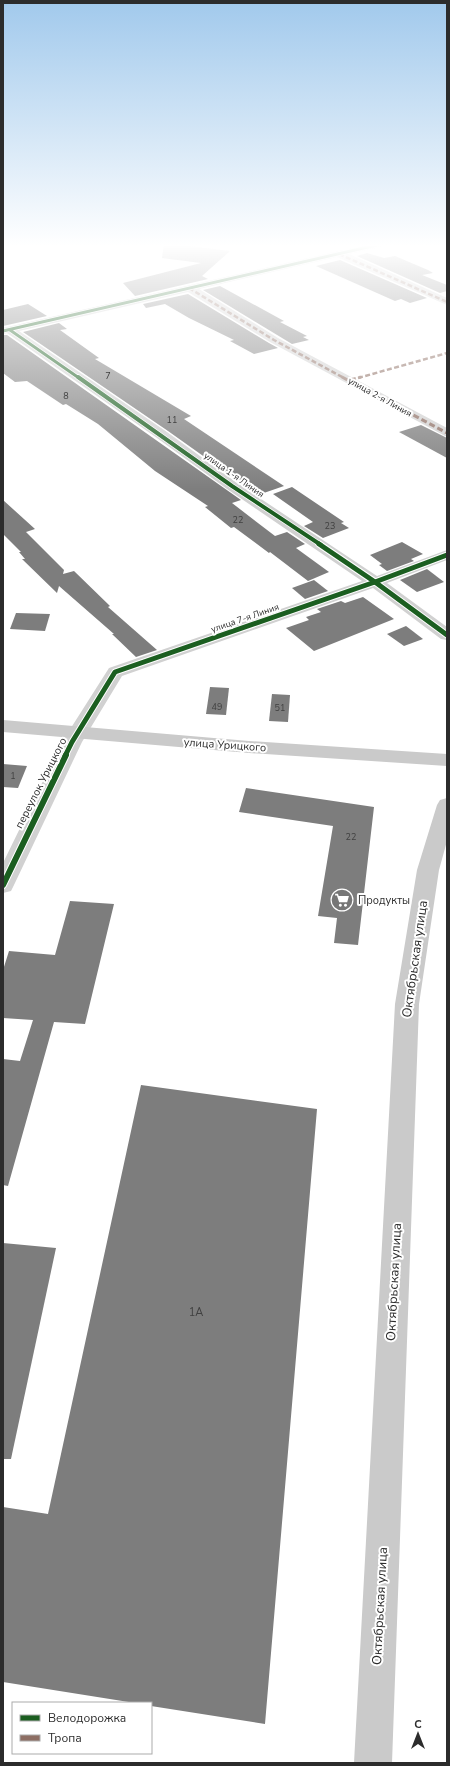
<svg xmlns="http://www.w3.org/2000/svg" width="450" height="1766" font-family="'Nunito Sans',sans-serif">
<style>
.building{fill:#7d7d7d}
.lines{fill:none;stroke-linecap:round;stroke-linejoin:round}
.minor{fill:#d1d1d1;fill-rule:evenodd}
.secondary{fill:#cacaca;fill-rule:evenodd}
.quiet-far1{stroke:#8d6e63;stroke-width:2.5;stroke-dasharray:5 2.5;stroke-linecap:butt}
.quiet{stroke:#8d6e63;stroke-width:3;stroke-dasharray:6 3;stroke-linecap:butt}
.cycleway-far3-casing{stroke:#fff;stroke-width:4.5}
.cycleway-far2-casing{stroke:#fff;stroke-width:5.5}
.cycleway-far1-casing{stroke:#fff;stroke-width:7}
.cycleway-casing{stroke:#fff;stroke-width:8}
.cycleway-far3{stroke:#1b5e20;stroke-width:3}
.cycleway-far2{stroke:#1b5e20;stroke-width:4}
.cycleway-far1{stroke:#1b5e20;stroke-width:5}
.cycleway{stroke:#1b5e20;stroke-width:6}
.labels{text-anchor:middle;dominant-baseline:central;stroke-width:4;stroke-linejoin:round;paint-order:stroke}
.number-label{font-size:9px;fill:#404040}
.far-street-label{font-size:9px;fill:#2c2c2c;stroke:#fff}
.street-label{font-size:11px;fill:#2c2c2c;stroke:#fff}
.poi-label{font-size:11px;fill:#2c2c2c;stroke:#fff;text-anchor:start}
.near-number-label{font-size:11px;fill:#404040}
.near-street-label{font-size:13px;fill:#2c2c2c;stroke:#fff}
</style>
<rect width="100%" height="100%" fill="#fff"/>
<g class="building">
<path d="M164,244H173L230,251L202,276L208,279L135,296L123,283L201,263L162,258Z"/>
<path d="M367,253L384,258L395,256L428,270L433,273L422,275L447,285V291L440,293L357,256Z"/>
<path d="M340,260L427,298L410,303L401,299L395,301L316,266Z"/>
<path d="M220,286L284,321L280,322L307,336L303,337L309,340L292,344L203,290Z"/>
<path d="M188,294L269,343L278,348L254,354L230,341L234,340L189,318L165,304L146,308L143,304Z"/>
<path d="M28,304L47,316L3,326V310Z"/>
<path d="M59,323L67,329L60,330L99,358L95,359L191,416L184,419L284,486L258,495L168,431L23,332Z"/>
<path d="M3,335H7L241,500L232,503L275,536L287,532L305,544L296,548L329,572L308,581L270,552L269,553L234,527L231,528L205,507L208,506L155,471L98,424L66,404L63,405L27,381L15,382L3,373Z"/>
<path d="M421,425L447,438V458L399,432Z"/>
<path d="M292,487L344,522L341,523L349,528L323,538L304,526L313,522L273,494Z"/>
<path d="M3,500L35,529L26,532L64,570L63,574L74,571L110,606L108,607L157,650L136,657L112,634H114L59,586L57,593L22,559H25L19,552H21L3,534Z"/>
<path d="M402,542L423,554L411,559L414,561L387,571L379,565L382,564L370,555Z"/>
<path d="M427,569L444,582L417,592L400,580Z"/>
<path d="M314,580L328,591L305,599L292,588Z"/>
<path d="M363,597L394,619L314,651L286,628L309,620L306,617L321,612L317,609L341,601L345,603Z"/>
<path d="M16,613L50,614L45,631L10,629Z"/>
<path d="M406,626L423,639L404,646L387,634Z"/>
<path d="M210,687L229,688L226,715L206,714Z"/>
<path d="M272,694L290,695L288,722L269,721Z"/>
<path d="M3,764L27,766L18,788L3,787Z"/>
<path d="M246,788L374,807L358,945L334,943L337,918L318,916L333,826L239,812Z"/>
<path d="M70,901L114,904L85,1024L54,1022L8,1186L3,1185V1059L20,1061L33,1020L3,1018V970L9,951L55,955Z"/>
<path d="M141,1085L317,1109L265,1724L151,1706V1703H135L3,1682V1507L48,1514Z"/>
<path d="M3,1243L56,1248L11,1459H3Z"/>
</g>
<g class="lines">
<path class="minor" d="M369,244H386L385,246L349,254L447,298V305L337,257L199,289L278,338L447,428V437L270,342L188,292L19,331L167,432L237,483L377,576L447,550V560L387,583L447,627V640L441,639L373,588L122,676L82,742L14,885L11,891L3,893V863L62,742L109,668L362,581L227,489L157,438L7,333L3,334V328Z"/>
<g class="secondary">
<path d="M3,720L249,741L447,754V766L249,753L3,732Z"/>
<path d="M447,798V841L439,870L419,1004L392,1763H354L395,1004L417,870L437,805L440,800Z"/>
</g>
<g class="quiet-far1">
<path d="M339,254L447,302"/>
<path d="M189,288L274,340L344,378"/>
<path d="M358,378L447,353"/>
</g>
<g class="quiet">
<path d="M342,377L447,433"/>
<path d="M350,380L361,377"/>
</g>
<g class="cycleway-far3-casing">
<g id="cycleway-far3">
<path d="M10,330L79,378"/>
<path d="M3,331L381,244"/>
</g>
</g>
<g class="cycleway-far2-casing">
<path id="cycleway-far2" d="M78,377L232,486L321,545"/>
</g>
<g class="cycleway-far1-casing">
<g id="cycleway-far1">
<path d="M319,544L375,582L447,635"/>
<path d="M65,756L72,742L115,672L375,582L447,555"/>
</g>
</g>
<g class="cycleway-casing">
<path id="cycleway" d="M3,885L66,755"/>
</g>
<use href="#cycleway-far3" class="cycleway-far3"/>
<use href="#cycleway-far2" class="cycleway-far2"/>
<use href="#cycleway-far1" class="cycleway-far1"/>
<use href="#cycleway" class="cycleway"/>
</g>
<linearGradient id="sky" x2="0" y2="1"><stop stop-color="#a1c9ec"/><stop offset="0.5" stop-color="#fff"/><stop offset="1" stop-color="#fff" stop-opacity="0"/></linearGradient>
<rect width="450" height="491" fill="url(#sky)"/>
<defs>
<g id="supermarket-disc" transform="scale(1.15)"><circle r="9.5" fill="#767676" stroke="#fff"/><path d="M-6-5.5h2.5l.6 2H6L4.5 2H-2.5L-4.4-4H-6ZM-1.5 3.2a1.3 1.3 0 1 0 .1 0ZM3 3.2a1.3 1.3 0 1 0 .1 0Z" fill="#fff"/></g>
</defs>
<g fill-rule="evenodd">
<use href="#supermarket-disc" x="342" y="900"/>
</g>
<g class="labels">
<g class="number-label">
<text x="108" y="376">7</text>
<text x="66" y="396">8</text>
<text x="172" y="420">11</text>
<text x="238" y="520">22</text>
<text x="330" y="526">23</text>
<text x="217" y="707">49</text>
<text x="280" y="708">51</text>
<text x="13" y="776">1</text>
<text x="351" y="837">22</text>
</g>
<g class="far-street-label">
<text transform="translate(380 397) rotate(29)">улица 2-я Линия</text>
<text transform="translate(234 475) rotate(35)">улица 1-я Линия</text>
<text transform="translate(245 618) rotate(-19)">улица 7-я Линия</text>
</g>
<g class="street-label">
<text transform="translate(225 745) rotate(4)">улица Урицкого</text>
<text transform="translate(41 783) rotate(-63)">переулок Урицкого</text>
</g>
<g class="poi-label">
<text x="358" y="900">Продукты</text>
</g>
<g class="near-number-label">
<text x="196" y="1312">1А</text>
</g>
<g class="near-street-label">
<text transform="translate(415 959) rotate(-82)">Октябрьская улица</text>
<text transform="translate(394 1282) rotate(-87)">Октябрьская улица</text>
<text transform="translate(380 1606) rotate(-87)">Октябрьская улица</text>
</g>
</g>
<rect width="450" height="1766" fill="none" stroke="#2c2c2c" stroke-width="8"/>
<rect x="12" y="1702" width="140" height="52" fill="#ffffff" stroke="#ababab"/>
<rect x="20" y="1715" width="20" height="6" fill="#1b5e20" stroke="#ababab"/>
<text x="48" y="1722" font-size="12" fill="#2c2c2c">Велодорожка</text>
<rect x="20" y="1735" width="20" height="6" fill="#8d6e63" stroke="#ababab"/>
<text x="48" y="1742" font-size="12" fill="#2c2c2c">Тропа</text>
<g transform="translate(418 1734)" stroke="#ffffff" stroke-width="3" paint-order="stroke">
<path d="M0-3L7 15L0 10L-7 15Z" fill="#2c2c2c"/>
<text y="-6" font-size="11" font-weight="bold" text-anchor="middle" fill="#2c2c2c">С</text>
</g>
</svg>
